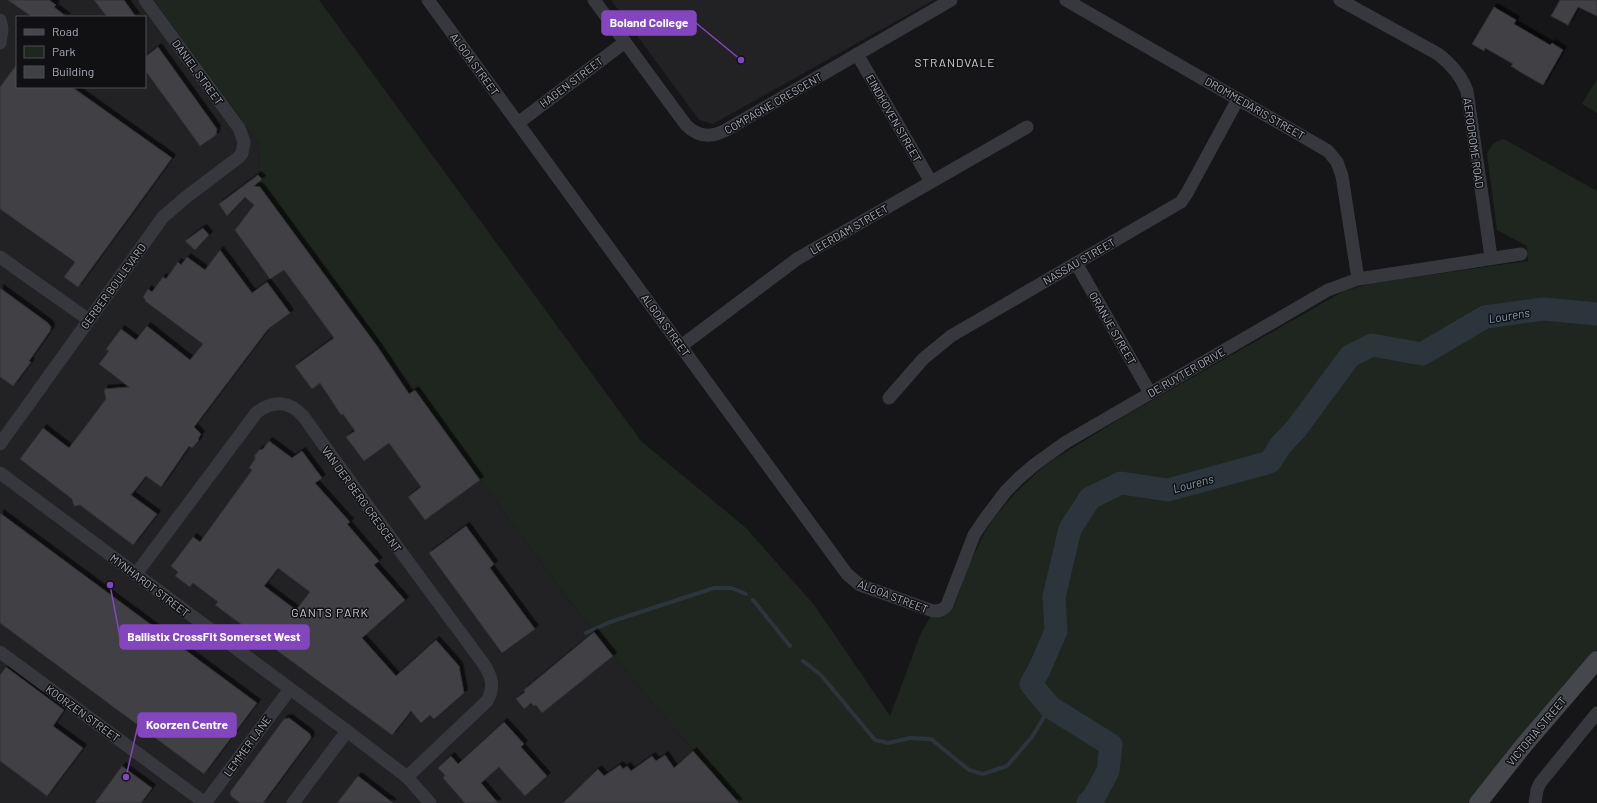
<svg xmlns="http://www.w3.org/2000/svg" width="1597" height="803" font-family="Barlow,sans-serif">
<style>
.built{fill:#222225;fill-rule:evenodd}
.green{fill:#1e261f}
.lines{fill:none;stroke-linecap:round;stroke-linejoin:round}
.stream{stroke:#2c353c;stroke-width:4}
.river{stroke:#2c353c;stroke-width:23}
.building{fill:#404145;stroke:#303034;fill-rule:evenodd;filter:url(#shadow)}
.street{stroke:#37383d;stroke-width:13}
.secondary{stroke:#45474d;stroke-width:18}
.labels{text-anchor:middle;dominant-baseline:central;stroke-width:3;stroke-linejoin:round;paint-order:stroke}
.street-label{font-size:11px;fill:#a8adb8;stroke:#111113}
.neighbourhood-label{font-size:12px;letter-spacing:1px;fill:#c9ccd4;stroke:#111113}
.water-label{font-size:12px;font-style:italic;fill:#7f9bb3;stroke:#111113}
.leader{fill:none;stroke:#8446be;stroke-width:1.5}
.callout-dot{fill:#8446be;stroke:#111113;stroke-width:1.5}
.callout{fill:#8446be;stroke:#8446be;stroke-width:1.5}
.callout-label{font-size:12px;text-anchor:middle;font-weight:bold;fill:#fff}
</style>
<defs>
<filter id="shadow"><feDropShadow dx="3.5" dy="-3.5" stdDeviation="0" flood-color="#0009"/></filter>
</defs>
<rect width="100%" height="100%" fill="#161618"/>
<g class="built">
<path d="M0,0H154L259,144L260,186L380,343L571,603L659,711L740,803H0ZM17,17H145V87H17Z"/>
<path d="M611,0H934L713,124L699,120Z"/>
</g>
<g class="green">
<path d="M154,0H319L641,441L746,528L815,606L890,716L921,633L934,611L947,605L954,607L970,562L985,532L994,518L1015,493L1042,468L1056,458L1123,417L1344,291L1373,283L1528,261L1527,246L1497,230L1487,155C1490,146 1494,141 1504,139L1597,191V649L1566,682L1468,803H740L659,711L571,603L380,343L260,186L259,144Z"/>
<path d="M1597,79V113L1582,104Z"/>
</g>
<g class="lines">
<g class="stream">
<path d="M753,600L790,646"/>
<path d="M586,633L610,622L714,588H732L746,594"/>
<path d="M803,661L821,675L875,740L888,743L910,738L931,739L969,770L983,774L1007,766L1032,737L1050,707"/>
</g>
<path class="river" d="M1088,803L1094,797L1108,771L1111,745L1050,707L1031,684L1039,670L1056,631L1054,597L1070,529L1090,498L1121,483L1168,490L1270,462L1280,446L1296,429L1350,356L1372,345L1422,354L1485,317L1544,309L1597,314"/>
</g>
<g class="building">
<path d="M8,0H49L56,5L54,7L67,17H32Z"/>
<path d="M94,0H124L136,17H107Z"/>
<path d="M1560,0H1597V16L1578,7L1568,25L1551,16Z"/>
<path d="M1494,7L1516,20L1514,24L1550,45L1552,43L1563,50L1543,85L1522,73L1511,66L1513,64L1485,48L1484,51L1472,44Z"/>
<path d="M158,47L217,129L216,135L200,146L145,70V57Z"/>
<path d="M17,64V87H72L172,158L78,287L64,277L75,262L0,209V87Z"/>
<path d="M258,175L262,179L254,186L260,187L377,346L409,394L415,390L480,480L425,520L408,497L421,487L389,443L364,461L346,437L355,431L343,414L341,415L320,383L312,389L295,366L334,338L284,270L270,279L235,230L254,205L245,197L227,216L219,204Z"/>
<path d="M203,228L209,235L195,250L185,241Z"/>
<path d="M220,250L252,293L267,282L290,313L268,329L194,427L201,434L198,439L199,440L192,448L189,446L161,487L146,476L131,495L157,514L133,545L80,505L74,506L72,499L20,459L43,428L69,448L106,399L104,389L129,387L99,364L109,351L106,349L121,329L136,340L147,326L190,360L203,344L145,301L146,300L143,297L148,289L152,292L163,277L166,279L178,262L181,265L187,257L205,270Z"/>
<path d="M0,288L48,323L51,327L50,331L29,361L31,362L13,386L0,377Z"/>
<path d="M269,441L292,458L302,451L322,478L315,483L350,522L347,524L379,561L374,565L405,600L362,638L396,676L436,640L459,666L464,693L434,719L430,715L421,723L411,711L392,735L215,605L218,602L193,583L190,587L175,576L178,572L171,566L193,537L200,542L252,470L249,468L255,459V455L259,450L263,449ZM278,568L310,592L296,610L264,586Z"/>
<path d="M0,513L257,703L204,774L0,623Z"/>
<path d="M466,526L494,564L490,568L535,629L502,653L429,553Z"/>
<path d="M594,632L613,656L542,713L536,705L534,706L531,703L524,709L516,699L525,692L524,690Z"/>
<path d="M6,667L64,710L53,726L83,748L47,796L0,761V675Z"/>
<path d="M289,718L310,734L311,738L263,803H240L231,796L230,792L284,719Z"/>
<path d="M504,722L524,744L521,747L547,776L525,796L499,767L481,783L498,803H465L443,778L445,775L438,768L451,756L458,764Z"/>
<path d="M693,751L739,803H563L598,769L604,776L620,765L623,769L627,766L631,771L652,756L656,761L665,755L674,768Z"/>
<path d="M122,766L152,788L141,803H95Z"/>
<path d="M358,776L393,803H337Z"/>
</g>
<g class="lines">
<g class="street">
<path d="M428,0L847,574L860,585L933,611C940,611 943,610 947,605L974,535L984,520L1006,491L1019,478L1034,465L1066,442L1328,290L1358,279L1521,254"/>
<path d="M594,0L686,125C698,137 711,138 726,130L951,0"/>
<path d="M1066,0L1328,151L1337,162L1342,176L1358,279"/>
<path d="M1340,0L1438,54C1451,64 1461,75 1467,91L1491,257"/>
<path d="M0,20L2,29L0,43"/>
<path d="M857,54L931,182"/>
<path d="M518,123L625,42"/>
<path d="M0,257L89,320"/>
<path d="M1076,263L1150,393"/>
<path d="M681,346L797,259L1027,127"/>
<path d="M889,398L923,359L951,336L1181,202L1187,193L1238,99"/>
<path d="M0,444L163,217L185,198L239,157L242,153L244,142L239,128L145,0"/>
<path d="M0,473L347,731L407,777L430,803"/>
<path d="M136,574L257,412C274,400 290,401 303,416L401,552L483,663C492,676 495,687 487,701L407,777"/>
<path d="M0,652L205,803"/>
<path d="M205,803L290,689"/>
<path d="M293,803L347,731"/>
<path d="M1535,803L1537,790L1540,783L1597,713"/>
</g>
<path class="secondary" d="M1478,803L1524,745L1597,660"/>
</g>
<g class="labels">
<g class="street-label">
<text transform="translate(475 64) rotate(54)">ALGOA STREET</text>
<text transform="translate(198 72) rotate(54)">DANIEL STREET</text>
<text transform="translate(571 82) rotate(-37)">HAGEN STREET</text>
<text transform="translate(773 103) rotate(-30)">COMPAGNE CRESCENT</text>
<text transform="translate(1255 108) rotate(30)">DROMMEDARIS STREET</text>
<text transform="translate(894 118) rotate(60)">EINDHOVEN STREET</text>
<text transform="translate(1474 143) rotate(82)">AERODROME ROAD</text>
<text transform="translate(849 229) rotate(-30)">LEERDAM STREET</text>
<text transform="translate(1079 261) rotate(-30)">NASSAU STREET</text>
<text transform="translate(113 286) rotate(-54)">GERBER BOULEVARD</text>
<text transform="translate(666 325) rotate(54)">ALGOA STREET</text>
<text transform="translate(1113 328) rotate(60)">ORANJE STREET</text>
<text transform="translate(1186 372) rotate(-30)">DE RUYTER DRIVE</text>
<text transform="translate(362 499) rotate(54)">VAN DER BERG CRESCENT</text>
<text transform="translate(150 585) rotate(37)">MYNHARDT STREET</text>
<text transform="translate(893 596) rotate(21)">ALGOA STREET</text>
<text transform="translate(83 713) rotate(36)">KOORZEN STREET</text>
<text transform="translate(1536 731) rotate(-50)">VICTORIA STREET</text>
<text transform="translate(247 746) rotate(-54)">LEMMER LANE</text>
</g>
<g class="neighbourhood-label">
<text x="955" y="62">STRANDVALE</text>
<text x="330" y="612">GANTS PARK</text>
</g>
<g class="water-label">
<text transform="translate(1509 315) rotate(-9)">Lourens</text>
<text transform="translate(1193 483) rotate(-15)">Lourens</text>
</g>
</g>
<path class="leader" d="M741 60L696 23M110 585L120 637M126 777L138 725"/>
<g class="callout-dot">
<circle cx="741" cy="60" r="4"/>
<circle cx="110" cy="585" r="4"/>
<circle cx="126" cy="777" r="4"/>
</g>
<g class="callout">
<rect x="602" y="11" width="94" height="24" rx="4"/>
<rect x="120" y="625" width="189" height="24" rx="4"/>
<rect x="138" y="713" width="98" height="24" rx="4"/>
</g>
<g class="callout-label">
<text x="649" y="27">Boland College</text>
<text x="214" y="641">Ballistix CrossFit Somerset West</text>
<text x="187" y="729">Koorzen Centre</text>
</g>
<rect x="16" y="16" width="130" height="72" fill="#111113" stroke="#4d4f55"/>
<rect x="24" y="29" width="20" height="6" fill="#45474d" stroke="#4d4f55"/>
<text x="52" y="36" font-size="12" fill="#a8adb8">Road</text>
<rect x="24" y="46" width="20" height="12" fill="#1e261f" stroke="#4d4f55"/>
<text x="52" y="56" font-size="12" fill="#a8adb8">Park</text>
<rect x="24" y="66" width="20" height="12" fill="#404145" stroke="#4d4f55"/>
<text x="52" y="76" font-size="12" fill="#a8adb8">Building</text>
</svg>
